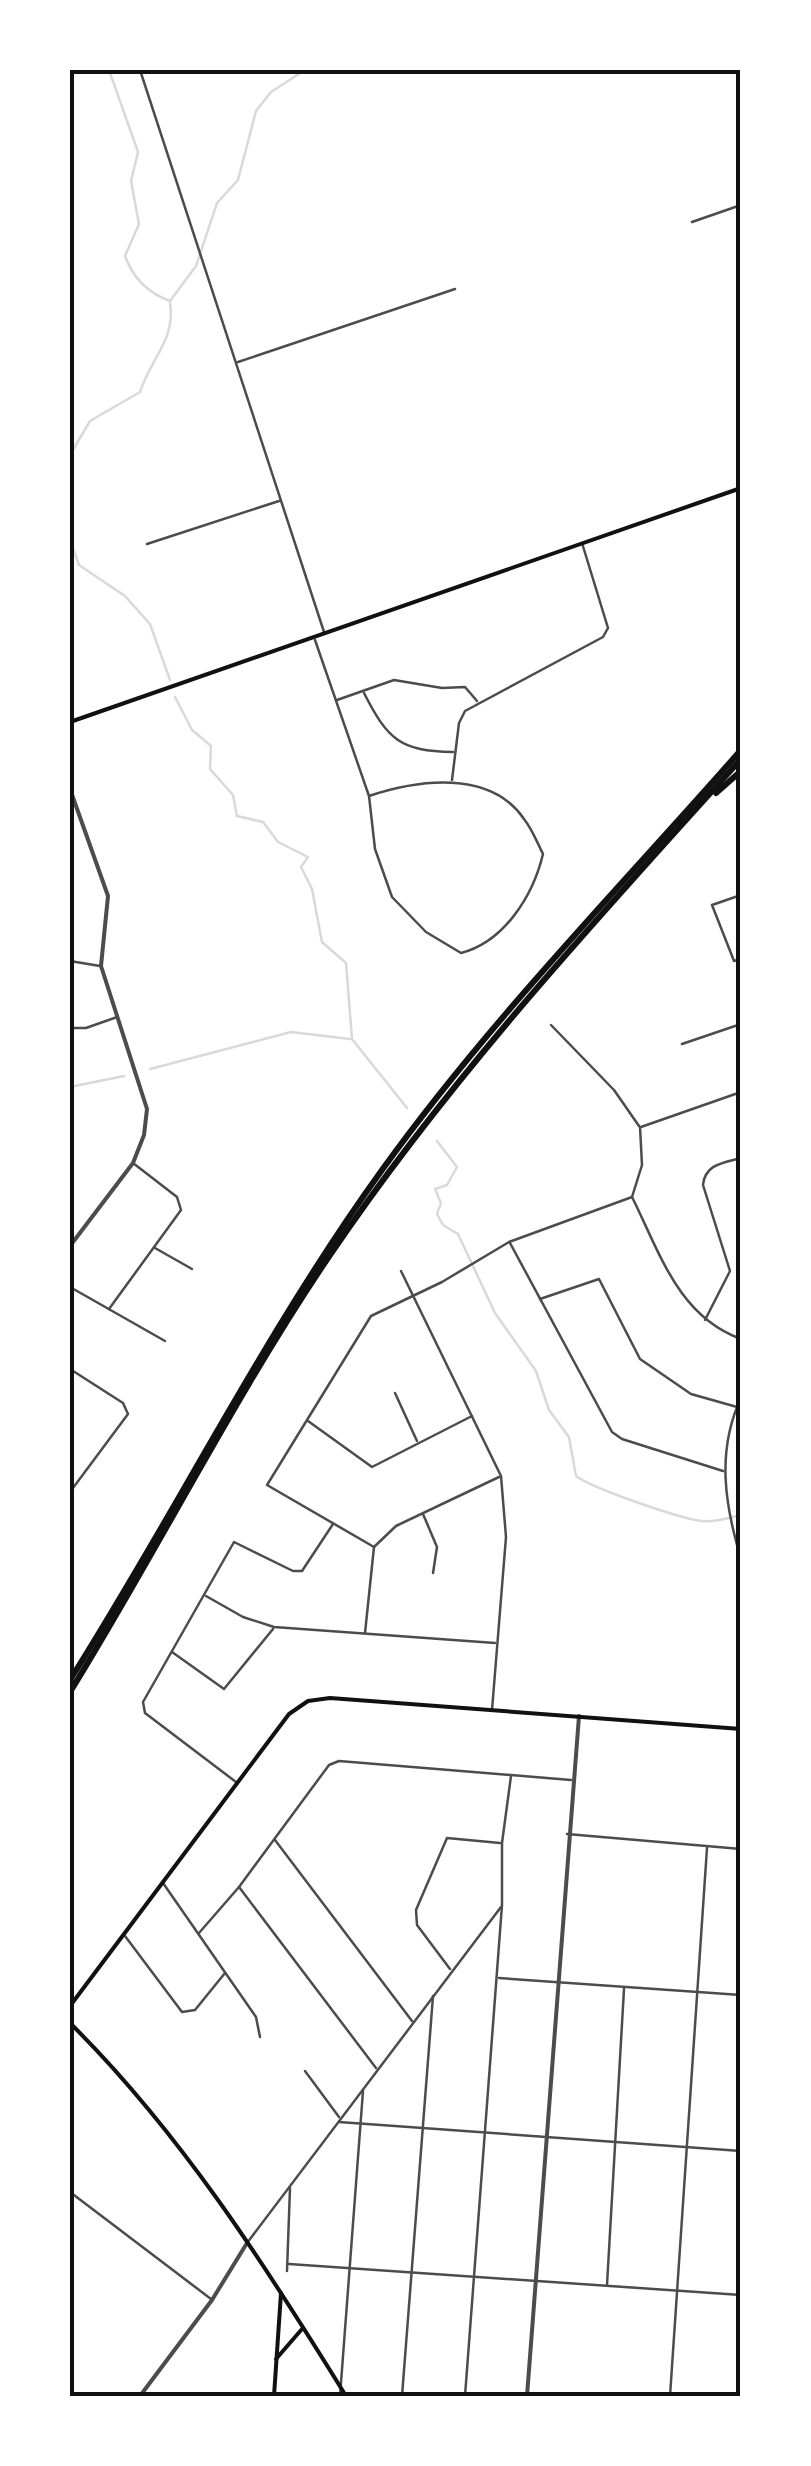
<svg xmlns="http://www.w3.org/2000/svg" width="811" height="2466" font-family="Lato,sans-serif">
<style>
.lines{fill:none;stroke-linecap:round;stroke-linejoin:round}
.stream{stroke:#d9d9d9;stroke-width:2.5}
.minor{stroke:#4c4c4c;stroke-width:2.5}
.tertiary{stroke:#4c4c4c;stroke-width:4}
.secondary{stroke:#111;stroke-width:4}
.trunk{stroke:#111;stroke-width:6}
.neatline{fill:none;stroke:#111;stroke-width:4}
</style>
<rect width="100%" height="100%" fill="#fff"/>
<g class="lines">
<g class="stream">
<path d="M109,70L138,152L131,181L139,224L125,256C133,278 148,293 170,301"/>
<path d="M170,301L196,266L217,203L238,180L256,111L271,92L305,70"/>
<path d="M70,455L90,421L140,392C151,358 176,339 170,303"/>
<path d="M70,540L79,565L125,596L150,624L170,680"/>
<path d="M175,697L192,730L211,746L210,769L233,795L237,816L263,822L278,842L308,857L301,867L312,889L322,942L346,963L352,1039L407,1108"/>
<path d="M150,1069L291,1032L350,1039"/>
<path d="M70,1087L124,1076"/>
<path d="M437,1141L457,1167L447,1185L435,1189L441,1203L437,1214L443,1225L458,1234L495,1313L536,1371L549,1410L569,1437L576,1476C594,1489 678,1518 702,1521C714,1523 729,1518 741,1515"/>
</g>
<g class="minor">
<path d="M140,70L324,632"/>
<path d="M692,222L741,205"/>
<path d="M238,362L455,289"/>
<path d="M147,544L279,501"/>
<path d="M315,640L369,796L375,849L392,897L426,932L461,953C504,942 533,896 543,854C537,842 532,829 524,819C490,769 417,780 369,796"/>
<path d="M364,693C388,740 400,751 453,752"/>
<path d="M337,700L394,680L442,688L465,687L477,701"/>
<path d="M452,780L459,723L465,711L603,637L608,628L582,543"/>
<path d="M741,895L712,905L734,961L741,959"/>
<path d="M70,961L100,966"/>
<path d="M551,1025L614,1090L639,1126"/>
<path d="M70,1028H86L117,1017"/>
<path d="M682,1044L741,1024"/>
<path d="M640,1127L642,1165L632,1197C660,1253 678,1316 741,1339"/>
<path d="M641,1127L741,1092"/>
<path d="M510,1243L612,1432L622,1439L723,1471"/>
<path d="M155,1248L192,1269"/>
<path d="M401,1271L501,1476L506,1537L492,1710"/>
<path d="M70,1287L165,1341"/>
<path d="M540,1299L599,1279L640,1359L691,1394L737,1407"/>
<path d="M109,1309L181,1210L177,1197L133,1163"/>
<path d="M705,1320L730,1271L703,1185C705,1164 723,1163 741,1158"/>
<path d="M70,1369L123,1403L128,1414L70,1492"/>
<path d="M395,1393L417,1441"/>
<path d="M741,1398C716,1451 725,1506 741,1559"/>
<path d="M308,1421L372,1467L472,1416"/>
<path d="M423,1514L437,1547L433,1573"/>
<path d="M374,1547L267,1485L371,1316L442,1282L509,1242L632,1197"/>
<path d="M206,1596L243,1617L274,1627L495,1643"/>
<path d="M365,1633L374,1547L396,1526L499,1477"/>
<path d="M172,1652L224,1689L273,1629"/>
<path d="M236,1782L145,1713L143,1702L234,1542L293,1571H302L333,1524"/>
<path d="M567,1834L741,1849"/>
<path d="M275,1840L412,2021"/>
<path d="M163,1883L256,2017L260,2037"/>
<path d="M239,1887L376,2068"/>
<path d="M199,1933L239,1887L329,1765L339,1761L571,1780"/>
<path d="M125,1936L182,2012L195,2010L225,1973"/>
<path d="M450,1969L417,1925L416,1910L447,1838L500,1843"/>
<path d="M499,1978L741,1995"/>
<path d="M305,2071L339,2117"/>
<path d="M339,2122L741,2151"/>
<path d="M70,2192L211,2299"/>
<path d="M247,2243L501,1907"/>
<path d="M289,2264L741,2295"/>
<path d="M287,2271L290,2188"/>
<path d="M607,2285L624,1989"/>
<path d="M340,2396L363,2091"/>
<path d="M402,2396L433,1996"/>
<path d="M465,2396L502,1905V1843L511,1776"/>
<path d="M670,2396L707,1848"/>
</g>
<g class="tertiary">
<path d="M738,70L741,80"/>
<path d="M70,789L108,896L101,966L147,1109L144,1135L133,1163L70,1246"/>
<path d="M140,2396L212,2300L247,2243"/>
<path d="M527,2396L579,1716"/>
</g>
<g class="secondary">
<path d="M70,722L741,488"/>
<path d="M70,2006L289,1714L308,1701L330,1698L741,1729"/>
<path d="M70,2023C180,2132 265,2265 346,2396"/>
<path d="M276,2359L302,2329"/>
<path d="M274,2396L281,2293"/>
</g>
<g class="trunk">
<path d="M716,793L741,771"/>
<path d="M70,1680C177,1511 265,1332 382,1170C490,1020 619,889 741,750"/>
<path d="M70,1692C159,1548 235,1395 330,1255C451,1076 597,919 741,759"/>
</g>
</g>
<rect width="811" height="2466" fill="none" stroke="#ffffff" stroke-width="145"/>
<rect x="72" y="72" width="666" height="2322" class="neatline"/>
</svg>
